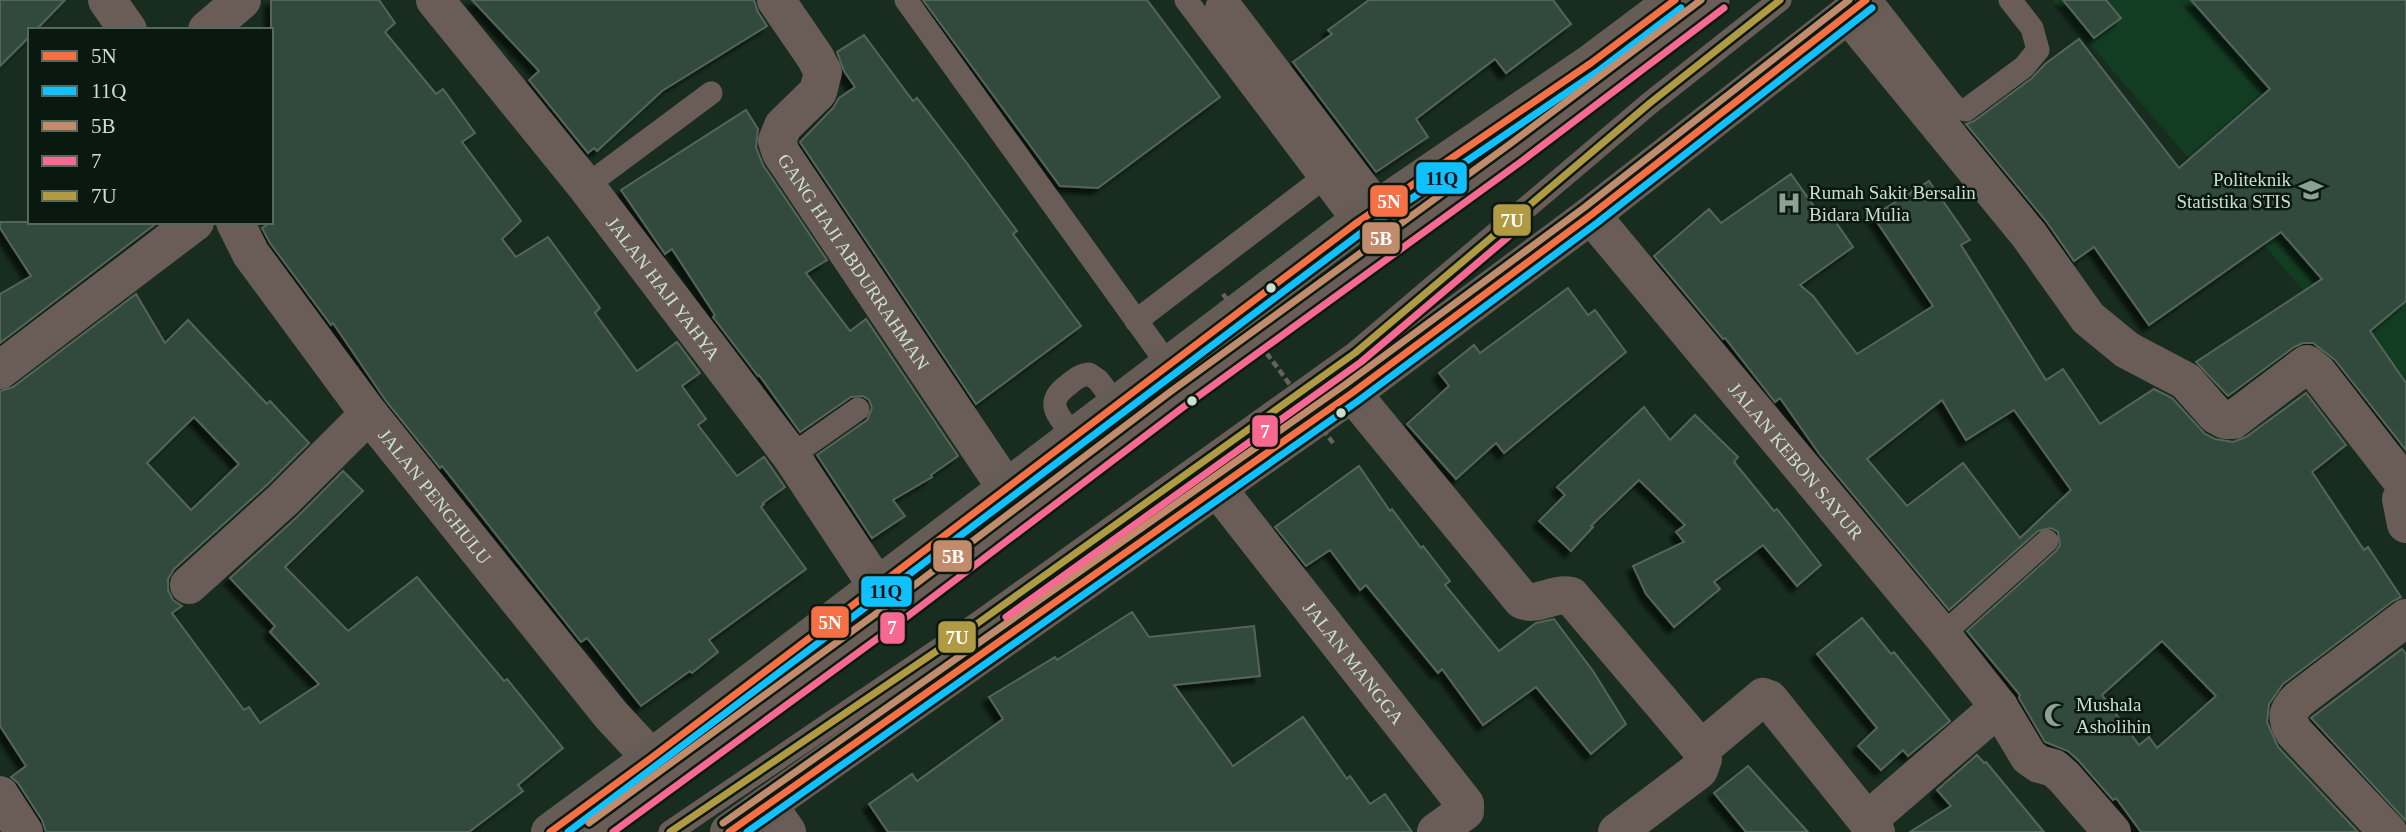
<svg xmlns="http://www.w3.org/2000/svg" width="2406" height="832" font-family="'Times New Roman',serif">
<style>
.built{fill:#123d23}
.building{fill:#334a3c;stroke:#54655a;stroke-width:2;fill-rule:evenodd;filter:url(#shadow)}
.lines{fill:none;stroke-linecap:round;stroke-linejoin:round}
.service{stroke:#6a5d58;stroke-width:23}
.minor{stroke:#6a5d58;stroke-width:38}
.primary{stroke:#655d55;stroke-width:38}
.path-bridge{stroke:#66635c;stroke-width:4.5;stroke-dasharray:7 3.5;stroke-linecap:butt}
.bus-1-casing{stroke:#0a190f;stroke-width:12}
.bus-2-casing{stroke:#0a190f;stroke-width:12}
.bus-3-casing{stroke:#0a190f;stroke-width:12}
.bus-4-casing{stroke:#0a190f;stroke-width:12}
.bus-5-casing{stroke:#0a190f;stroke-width:12}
.bus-1{stroke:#f67046;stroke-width:7}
.bus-2{stroke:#11c0ff;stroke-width:7}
.bus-3{stroke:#c28c6c;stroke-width:7}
.bus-4{stroke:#f86992;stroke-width:7}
.bus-5{stroke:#b09a43;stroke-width:7}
.bus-dot{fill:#cbdfd0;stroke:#0a190f;stroke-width:2.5}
.labels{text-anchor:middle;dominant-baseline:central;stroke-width:5;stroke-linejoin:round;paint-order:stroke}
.poi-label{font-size:19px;fill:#cbdfd0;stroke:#0a190f;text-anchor:start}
.street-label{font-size:19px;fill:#cbdfd0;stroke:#0a190f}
.line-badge{stroke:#0a190f;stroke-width:2.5}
.badge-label{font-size:19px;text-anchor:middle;font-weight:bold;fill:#fff}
.pale-badge-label{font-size:19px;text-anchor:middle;font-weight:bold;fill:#111}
</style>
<defs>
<filter id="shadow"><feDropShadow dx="-6" dy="6" stdDeviation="2" flood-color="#0009"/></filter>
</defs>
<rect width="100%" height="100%" fill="#182d20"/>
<path class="built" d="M2052,0H2406V381L2391,392Z"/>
<g class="building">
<path d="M0,0H65L36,30H30V36L0,66Z"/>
<path d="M271,0H379L395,23L385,32L436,94L443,89L475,133L462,142L521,221L502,239L516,257L548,237L600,308L595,313L637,371L677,342L700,373L682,386L706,419L698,425L737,476L764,457L785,487L763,503L764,504L761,507L806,569L709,640L718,652L692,673L690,671L641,706L587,638L581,642L442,466L440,468L386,401L333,323L331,325L270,243L262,228L271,222Z"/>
<path d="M472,0H754L758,12L767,26L662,91L597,151L594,148L588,153L529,80L539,71Z"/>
<path d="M923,0H1147L1220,97L1098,188L1060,186Z"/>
<path d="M1369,0H1553L1571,24L1506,73L1495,59L1416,119L1428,137L1376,172L1293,62L1332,34L1328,30Z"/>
<path d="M2063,0H2106L2121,18L2094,38Z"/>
<path d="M2191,0H2406V301L2370,331L2406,383V450L2335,360L2313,343H2303L2294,347L2228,396L2196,362L2322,279L2281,232L2149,325L2094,247L2074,261L2046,221L1966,124L1974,121L2032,78L2045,64L2079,39L2179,168L2270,89Z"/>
<path d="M864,35L913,101L917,98L963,158L1017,231L1013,234L1081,326L976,404L800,142L833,108L839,98L855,87L844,71L837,52Z"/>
<path d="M746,110L758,129L756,147L763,165L827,260L806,273L850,331L866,319L958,456L931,475L932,477L893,500L905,516L872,538L817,455L867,420L872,408L869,400L863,396L851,397L800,432L759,375L758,376L713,317L715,315L672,249L665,254L621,190Z"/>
<path d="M1791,174L1826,223L1833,218L1853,247L1800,285L1813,296L1857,354L1933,306L1873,216L1929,181L1970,240L1961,245L2046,380L2063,369L2100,424L2154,389L2172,398L2205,434L2215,439L2233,442L2246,437L2306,393L2346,445L2312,472L2364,550L2368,547L2401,597L2393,601L2283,684L2269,704L2267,722L2278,747L2358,832H2141L2116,798L2113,800L2079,761L2068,751L2045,742L2019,698L2020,695L1967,631L2056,551L2060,545L2058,532L2051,528L2038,531L1949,610L1820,455L1780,398L1775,402L1725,338L1723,339L1654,256L1709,209L1721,223ZM1942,400L1966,440L2014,410L2071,490L2020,538L1963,463L1907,506L1867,459ZM2162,641L2216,696L2157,748L2149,737L2139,745L2102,695Z"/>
<path d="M0,222H158L0,343V294L31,276L0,228Z"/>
<path d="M1568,288L1588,315L1595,310L1626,352L1504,453L1496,443L1456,479L1407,424L1449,386L1439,373L1474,345L1480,353Z"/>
<path d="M136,294L165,343L188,320L267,404L270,401L309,443L268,484L174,569L168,579V590L173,600L182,606L172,613L244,710L249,707L260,723L319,684L270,632L275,626L230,578L298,516L343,471L363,491L285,567L348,631L417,577L504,681L507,679L563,748L518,785L523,791L469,832H46L42,820L18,783L11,777L26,766L0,726V391L13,387ZM194,417L239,464L191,510L147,463Z"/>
<path d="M1644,407L1670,440L1695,415L1738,457L1734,462L1774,511L1777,509L1789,524L1821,565L1797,586L1763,545L1714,582L1720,589L1674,627L1646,594L1633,566L1684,542L1676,532L1685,525L1639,480L1591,526L1593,527L1571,551L1539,521L1565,495L1557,487Z"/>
<path d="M1359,466L1390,511L1392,509L1421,548L1423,546L1450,581L1445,585L1499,651L1536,623L1554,619L1593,671L1626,724L1591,754L1536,687L1483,725L1442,669L1438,673L1366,585L1360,590L1330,550L1306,566L1275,527Z"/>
<path d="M1132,612L1149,637L1254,626L1260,676L1174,685L1233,766L1303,717L1347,779L1350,776L1370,804L1385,794L1412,832H888L869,804L912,774L917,781L1003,719L989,697L1055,657L1057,660Z"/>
<path d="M1862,618L1891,654L1894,652L1950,721L1908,756L1903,750L1881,770L1858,746L1877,728L1817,654Z"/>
<path d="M2402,649L2406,654V821L2311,718Z"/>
<path d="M1977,755L1984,763L1986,762L2044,832H1910L1951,806L1937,790Z"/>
<path d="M1748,766L1808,832H1746L1714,793Z"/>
</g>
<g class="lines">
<g class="service">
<path d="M906,0L1169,366"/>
<path d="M1186,0L1355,224"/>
<path d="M1871,0L1949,100L1956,108L1966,110L2024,67L2038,50L2032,28L2010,0"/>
<path d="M586,186L711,93"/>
<path d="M1136,321L1322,179"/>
<path d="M1074,437C1060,416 1042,404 1068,385C1075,379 1080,375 1089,374L1098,380L1117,405"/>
<path d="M791,456L858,409"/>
<path d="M1942,635L2047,541"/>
<path d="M595,832C711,748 827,664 941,579C1020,521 1097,459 1176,400C1356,266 1541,139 1718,0"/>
<path d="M670,832L978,623L1355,353L1650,103L1780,0"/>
</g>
<g class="minor">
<path d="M107,0L128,30"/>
<path id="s1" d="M435,0L586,186L791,456L877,586"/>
<path id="s2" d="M776,0L815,57L823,72L818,92L783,126L777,141L781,153L1006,488"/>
<path d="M1224,9L1376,209"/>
<path d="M1848,14L2029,235L2088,318L2127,350L2186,381L2216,415L2225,420H2233L2307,364L2318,373L2406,486"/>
<path d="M207,30L242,0"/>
<path id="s3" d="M1591,215L1942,635L1999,707L2029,757L2039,764L2054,768L2064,777L2112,832"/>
<path id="s4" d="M235,222L251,254L369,414L611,715L651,758"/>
<path d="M0,370L195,222"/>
<path d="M1352,393L1522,600C1537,607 1554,592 1571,596L1701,749"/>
<path id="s5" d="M1217,488L1465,804V811L1436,832"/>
<path d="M2406,491L2401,499L2406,524"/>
<path d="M189,585L283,500L369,414"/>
<path d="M0,795L24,832"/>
<path d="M768,805L787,832"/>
<path d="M1867,821L1999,707"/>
<path d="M1617,832L1699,770L1703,759L1701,749L1763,697L1769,699L1876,832"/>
<path d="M2388,832L2294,732C2285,717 2287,711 2299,699L2406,618"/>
</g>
<g class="primary">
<path d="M550,832L651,758L1355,224L1591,63L1675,0"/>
<path d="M729,832L1352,393L1591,215L1866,0"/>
</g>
<path class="path-bridge" d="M1223,294L1333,443"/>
<g class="bus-1-casing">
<g id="bus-1">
<path d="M550,832L651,758L1355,224L1591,63L1675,0"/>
<path d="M729,832L1352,393L1591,215L1866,0"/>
</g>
</g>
<g class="bus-2-casing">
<g id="bus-2">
<path d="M568,832L1361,233L1597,72L1681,8"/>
<path d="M747,832L1358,401L1597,223L1872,8"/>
</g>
</g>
<g class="bus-3-casing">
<g id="bus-3">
<path d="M589,823L892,602L1170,392L1510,144L1701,0"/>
<path d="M723,823L1346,384L1585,207L1849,0"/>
</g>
</g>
<g class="bus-4-casing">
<g id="bus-4">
<path d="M1006,617L1361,362L1514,232"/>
<path d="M613,832L904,619L1182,408L1522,161L1724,8"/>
</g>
</g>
<g class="bus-5-casing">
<path id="bus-5" d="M670,832L978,623L1355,353L1650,103L1780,0"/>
</g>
<use href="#bus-1" class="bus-1"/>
<use href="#bus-2" class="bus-2"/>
<use href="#bus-3" class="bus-3"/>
<use href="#bus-4" class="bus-4"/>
<use href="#bus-5" class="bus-5"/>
</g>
<defs>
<g id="university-bare" transform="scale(1.89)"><path d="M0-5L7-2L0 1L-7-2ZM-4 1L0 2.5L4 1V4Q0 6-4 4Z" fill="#8ca192" stroke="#0a190f" stroke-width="2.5" paint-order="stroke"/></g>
<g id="hospital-bare" transform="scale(1.89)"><path d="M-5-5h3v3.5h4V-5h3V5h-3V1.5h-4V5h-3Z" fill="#8ca192" stroke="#0a190f" stroke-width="2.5" paint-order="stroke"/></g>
<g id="mosque-bare" transform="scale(1.89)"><path d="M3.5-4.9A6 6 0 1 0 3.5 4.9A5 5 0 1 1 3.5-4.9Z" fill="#8ca192" stroke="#0a190f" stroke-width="2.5" paint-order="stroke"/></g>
</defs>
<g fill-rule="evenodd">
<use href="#university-bare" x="2311" y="190"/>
<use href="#hospital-bare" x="1789" y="203"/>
<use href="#mosque-bare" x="2056" y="715"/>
</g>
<g class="bus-dot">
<circle cx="1271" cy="288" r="6"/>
<circle cx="1192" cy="401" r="6"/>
<circle cx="1341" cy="413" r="6"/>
</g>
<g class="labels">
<g class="poi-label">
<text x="2291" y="179" text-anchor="end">Politeknik<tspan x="2291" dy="22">Statistika STIS</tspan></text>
<text x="1809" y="192">Rumah Sakit Bersalin<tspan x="1809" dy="22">Bidara Mulia</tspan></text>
<text x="2076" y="704">Mushala<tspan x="2076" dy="22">Asholihin</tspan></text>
</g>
<g class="street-label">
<text stroke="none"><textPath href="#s2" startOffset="315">GANG HAJI ABDURRAHMAN</textPath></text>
<text stroke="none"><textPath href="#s1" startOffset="368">JALAN HAJI YAHYA</textPath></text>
<text stroke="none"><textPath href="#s3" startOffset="320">JALAN KEBON SAYUR</textPath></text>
<text stroke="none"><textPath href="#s4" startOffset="340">JALAN PENGHULU</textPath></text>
<text stroke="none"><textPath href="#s5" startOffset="222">JALAN MANGGA</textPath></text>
</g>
</g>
<g class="line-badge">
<rect x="1415" y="161" width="53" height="34" rx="7" fill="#11c0ff"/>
<rect x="1369" y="184" width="40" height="34" rx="7" fill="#f67046"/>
<rect x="1492" y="203" width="40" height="34" rx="7" fill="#b09a43"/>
<rect x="1361" y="221" width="40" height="34" rx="7" fill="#c28c6c"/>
<rect x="1251" y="414" width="28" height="34" rx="7" fill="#f86992"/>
<rect x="932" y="539" width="41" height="34" rx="7" fill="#c28c6c"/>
<rect x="860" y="575" width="53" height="33" rx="7" fill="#11c0ff"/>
<rect x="810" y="605" width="40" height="34" rx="7" fill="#f67046"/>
<rect x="879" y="611" width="27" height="34" rx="7" fill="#f86992"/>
<rect x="937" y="620" width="40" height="34" rx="7" fill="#b09a43"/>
</g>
<g class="badge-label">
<text x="1389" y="208">5N</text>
<text x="1512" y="227">7U</text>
<text x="1381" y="245">5B</text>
<text x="1265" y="438">7</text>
<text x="953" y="563">5B</text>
<text x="830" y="629">5N</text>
<text x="892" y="634">7</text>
<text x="957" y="644">7U</text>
</g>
<g class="pale-badge-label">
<text x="1442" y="185">11Q</text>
<text x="886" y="598">11Q</text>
</g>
<rect x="28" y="28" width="245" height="196" fill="#0a190f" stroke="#57685c" stroke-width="2"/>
<rect x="42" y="51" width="35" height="10" fill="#f67046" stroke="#57685c" stroke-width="2"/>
<text x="91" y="63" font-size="21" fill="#cbdfd0">5N</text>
<rect x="42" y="86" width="35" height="10" fill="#11c0ff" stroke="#57685c" stroke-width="2"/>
<text x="91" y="98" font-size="21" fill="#cbdfd0">11Q</text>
<rect x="42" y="121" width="35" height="10" fill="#c28c6c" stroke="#57685c" stroke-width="2"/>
<text x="91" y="133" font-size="21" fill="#cbdfd0">5B</text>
<rect x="42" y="156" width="35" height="10" fill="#f86992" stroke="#57685c" stroke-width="2"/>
<text x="91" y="168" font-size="21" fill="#cbdfd0">7</text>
<rect x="42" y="191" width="35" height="10" fill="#b09a43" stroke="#57685c" stroke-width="2"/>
<text x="91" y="203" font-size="21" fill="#cbdfd0">7U</text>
</svg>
